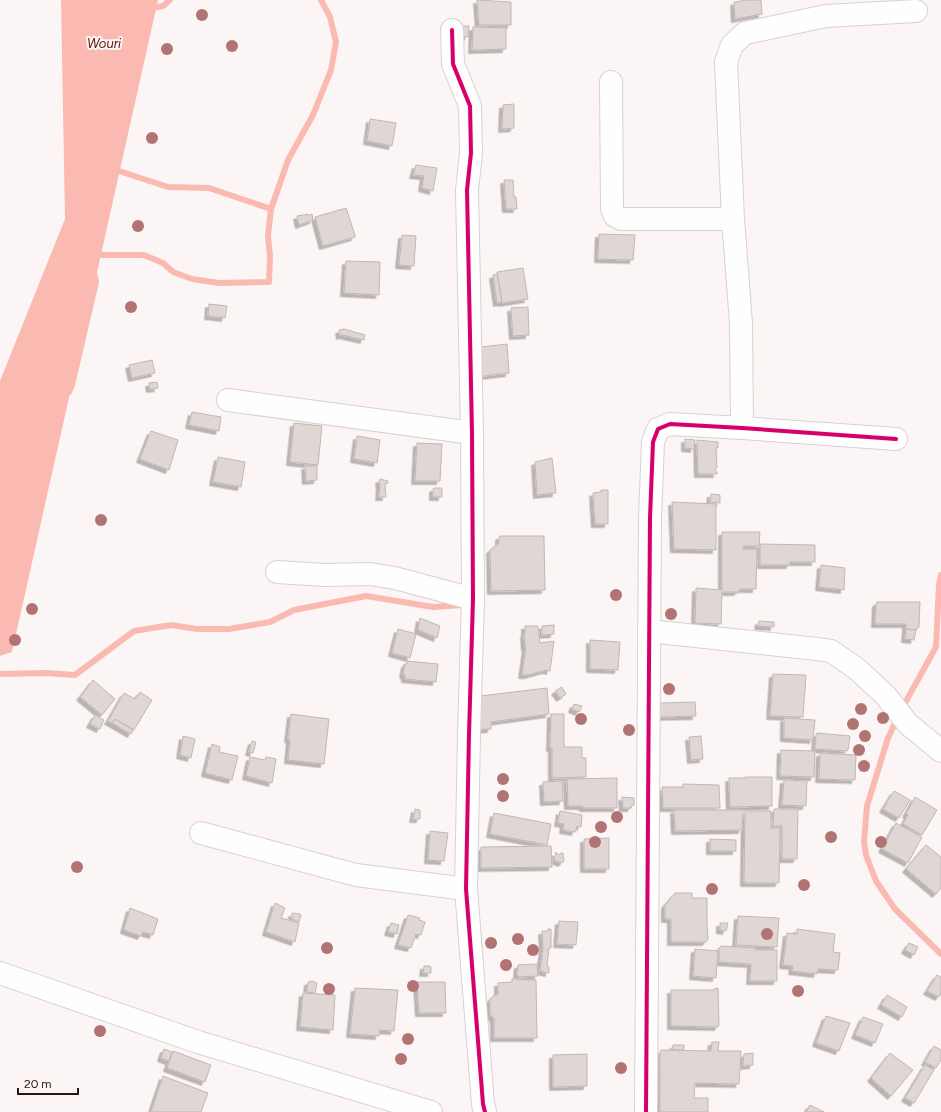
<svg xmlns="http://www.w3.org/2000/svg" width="941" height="1112" font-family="Figtree,sans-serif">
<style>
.water{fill:#fbbab1}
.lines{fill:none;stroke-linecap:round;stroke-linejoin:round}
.stream{stroke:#fbbab1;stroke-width:6}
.building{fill:#e0d6d4;stroke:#c0b7b6;filter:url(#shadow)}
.minor-casing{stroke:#dad0cf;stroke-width:24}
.minor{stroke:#fefefe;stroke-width:22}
.cycleway-casing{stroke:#fdf4f3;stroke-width:6}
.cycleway{stroke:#d6006c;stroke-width:4}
.tree{fill:#b17472}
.labels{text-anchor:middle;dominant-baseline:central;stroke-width:4;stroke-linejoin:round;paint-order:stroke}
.water-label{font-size:13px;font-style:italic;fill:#5f110c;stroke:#fdf4f3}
</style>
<defs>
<filter id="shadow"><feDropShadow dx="-3.5" dy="3.5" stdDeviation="0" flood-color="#0004"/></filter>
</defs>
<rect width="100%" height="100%" fill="#fbf6f5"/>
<path class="water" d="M61,0H158L12,652L0,656V381L65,219Z"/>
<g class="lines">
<g class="stream">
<path d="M150,8L163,6L170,0"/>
<path d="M113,169L168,187L209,188L271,209"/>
<path d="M95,255H144L163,263L173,272L192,279L219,283L269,282L270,256L268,236L271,209L288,160L313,115L331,70L336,42L330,17L321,0"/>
<path d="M69,392L72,385L96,282L94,273"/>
<path d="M0,674L46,673L75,675L134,631L171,625L197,629H229L270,622L294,610L366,596L433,607L462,605"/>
<path d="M905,703L936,647L939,585L941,575"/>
<path d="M897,719L888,738L867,806L864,842L866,855L876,881L895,909L941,954"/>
</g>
</g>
<g class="building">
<path d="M477,0L511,2V25H479Z"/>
<path d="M747,0H761L762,14L735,19L734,2Z"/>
<path d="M463,26H469L468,37L461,36Z"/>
<path d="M473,27L506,28V49L472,50Z"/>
<path d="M514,104V128L502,129L503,105Z"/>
<path d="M370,119L396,123L392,146L367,141Z"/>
<path d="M416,165L437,168L433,191L422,188L424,176L413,175Z"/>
<path d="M504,180H513L514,197H516L517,209H506Z"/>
<path d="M346,208L355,235V237L323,246L315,217Z"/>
<path d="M308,214V216L312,214L313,220L299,225L297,216Z"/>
<path d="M599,234L635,235L633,260L598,259Z"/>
<path d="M402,235L416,236L414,266L399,265Z"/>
<path d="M346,261L380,262L379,295L344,293Z"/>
<path d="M523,268L528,299L502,303L497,272Z"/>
<path d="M497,274L502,302L497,303L493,275Z"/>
<path d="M209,304L227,306L225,318L208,316Z"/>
<path d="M528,307L529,335L513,336L511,308Z"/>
<path d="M344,329L365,335L364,339V340L342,335L340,336L339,330Z"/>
<path d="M507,344L509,373L476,377L473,348Z"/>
<path d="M152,360L155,373L132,378L129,365Z"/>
<path d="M157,382L158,388L150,389L149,383Z"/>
<path d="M192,412L221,417L219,431L189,425Z"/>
<path d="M294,423L322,426L318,465L290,462Z"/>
<path d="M151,431L178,440L169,470L140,459Z"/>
<path d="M357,436L380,440L377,463L354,459Z"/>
<path d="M685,439L695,440L694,449L685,448Z"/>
<path d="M697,440L718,442V448H716L717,467L715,470L717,472V474H698Z"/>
<path d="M417,443L442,444L440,481H415Z"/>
<path d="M218,457L245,462L241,487L213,482Z"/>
<path d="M552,458L556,493L537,495L535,462Z"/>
<path d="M305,466H317V480L306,481Z"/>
<path d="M380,479L388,481V483L385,484L386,497H379L380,486L379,481Z"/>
<path d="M434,488H442V497H433V489Z"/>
<path d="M601,490H608V524H595L593,493L601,492Z"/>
<path d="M711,494L720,495V503L710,502Z"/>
<path d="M672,502L716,504V550L674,549Z"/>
<path d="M722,532H760L759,546H743V549H757L756,589H741L737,592H722L721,624L695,623L696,588L722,590Z"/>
<path d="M500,536H544L545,590L491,591L490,550L499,543V537Z"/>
<path d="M760,544L815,545V562H790V565H760Z"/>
<path d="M821,565L845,568L844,590L819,587Z"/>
<path d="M877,602H920L919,627L916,630L906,629V624H875L876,604Z"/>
<path d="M420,618L440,626L437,638L418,630Z"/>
<path d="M759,621L774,622V627L758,626Z"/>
<path d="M554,625V634L542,635V626Z"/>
<path d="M525,626H538L540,643L554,641L550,671L546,670L528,675H522L526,647H525L524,634H525Z"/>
<path d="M398,629L416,634L410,658L392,653Z"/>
<path d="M906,629L916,630L914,640L905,639Z"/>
<path d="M590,640L620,642L618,670L590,669Z"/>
<path d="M407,661L438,664L436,682L405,679V675H403L405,664H407Z"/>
<path d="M773,674L806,675L803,717L770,716Z"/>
<path d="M93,680L115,699L102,715L80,697Z"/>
<path d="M562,687L566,694L560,698L555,691Z"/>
<path d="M547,688L549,714L491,722V729L475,730L472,697Z"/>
<path d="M140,692L152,700L134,730L115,719L112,723L108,721L124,693L135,699Z"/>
<path d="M695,702L696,716L658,717L659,703Z"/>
<path d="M574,704L582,706L579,712L572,709Z"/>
<path d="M291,714L329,719L324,764L288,760L290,740L288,739Z"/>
<path d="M551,714H564V747H582V758H586V777L552,778V748H550Z"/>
<path d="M95,715L104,720L100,729L90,724Z"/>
<path d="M784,718L815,720L813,740L784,738Z"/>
<path d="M115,719L133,730L131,734L112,723Z"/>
<path d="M817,733L850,736L848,750L847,751L815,749L816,735Z"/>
<path d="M183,736L195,739L191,758L180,755Z"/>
<path d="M701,736L703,759L691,760L689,737Z"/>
<path d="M252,741L256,742L253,753L249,752Z"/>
<path d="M212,744L220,747L219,752L238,756L232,780L205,773Z"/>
<path d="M781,750L815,751L814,777L780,776Z"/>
<path d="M820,753L856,755L855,780L819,779Z"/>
<path d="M250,757L265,760L266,757L276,759L272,783L246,776Z"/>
<path d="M745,777H772V806L730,807L729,778H745Z"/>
<path d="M617,778V808H583V806H568L567,779Z"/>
<path d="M784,780L807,781L806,806L782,805Z"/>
<path d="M562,781L563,801L544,802L543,782Z"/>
<path d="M683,784L719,785L720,808H663L662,787H683Z"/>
<path d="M894,791L910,800L899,818L883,809Z"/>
<path d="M622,797L634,798V805H632L631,808H623Z"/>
<path d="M915,797L937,810L922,835L903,824L908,815L906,814Z"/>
<path d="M415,809L420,810V819H413Z"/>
<path d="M774,809H798L797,859H782V826H773Z"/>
<path d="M674,810H743L742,830L675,831Z"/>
<path d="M560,811L582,815L581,827L577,826L575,832L563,830L564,824L558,823Z"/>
<path d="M745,811H771V828H780L779,883H744Z"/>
<path d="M494,813L551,824L547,845L490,834Z"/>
<path d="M896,823L922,837L908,863L882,849Z"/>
<path d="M430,831L448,833L444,861L428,860Z"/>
<path d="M609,838V869H584V839Z"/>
<path d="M710,839L736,840V851H710Z"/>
<path d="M926,845L941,857V888L936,894L906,869Z"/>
<path d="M551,846L552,867L481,868V847Z"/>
<path d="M556,852L559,855L561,853H563L564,861L562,863L554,860Z"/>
<path d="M675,893H692V898H707V924L708,939L706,942H671V919H665V905Z"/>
<path d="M275,903L285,908L281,918L299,923L295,942L266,932Z"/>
<path d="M130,908L158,919L153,935L143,932L141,936L124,930Z"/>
<path d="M292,913L300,914L301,915L299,922L292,919Z"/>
<path d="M408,915L420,918L419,920L425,922L421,935L416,934L411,948L398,945Z"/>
<path d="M738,916L779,918L777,947L736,945Z"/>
<path d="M559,921L578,922L576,945L557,944Z"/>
<path d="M391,923L399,925L397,934L388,932Z"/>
<path d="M720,923H728L726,931L720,930Z"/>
<path d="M548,929H551V948H549L547,966L549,967V973L540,971L543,948L542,931H548Z"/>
<path d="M797,929L835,934L833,952L840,953L838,970L818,969L817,974L792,971L793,966L783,965L787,933L797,934Z"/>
<path d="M909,943L918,947L914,955L905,950Z"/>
<path d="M721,946L755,948V950H777V981H750L751,964L719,962V948Z"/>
<path d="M695,949L718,951L716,978L693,976Z"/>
<path d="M537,964L538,976L519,977L517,974L518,965Z"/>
<path d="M424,966H429L431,967V973H423Z"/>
<path d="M937,975L941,977V993L939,997L927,991Z"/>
<path d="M512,979L536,980L537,1038H494V1019L490,1014V1000L494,995H498V983L512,982Z"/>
<path d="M312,981L317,983L315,993L307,992L308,982Z"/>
<path d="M417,982H445L446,1013H419Z"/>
<path d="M355,988L398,990L394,1031L379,1030V1036L350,1034Z"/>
<path d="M718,988L719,1025L718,1027L671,1026V990H714V989Z"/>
<path d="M303,993L335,995L333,1030L300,1027Z"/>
<path d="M887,995L907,1007L902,1017L881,1005Z"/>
<path d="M826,1016L850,1023L839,1051L816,1043Z"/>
<path d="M863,1017L883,1024L875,1043L855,1035Z"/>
<path d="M712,1042H719L718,1051H741L739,1084L695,1083L694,1098H708V1112H660V1053L661,1050L711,1051Z"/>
<path d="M673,1045H684V1049L683,1050H672Z"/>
<path d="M934,1046L941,1050V1060L936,1068L925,1062Z"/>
<path d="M164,1049L172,1052L169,1061L161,1058Z"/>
<path d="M173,1051L211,1065L205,1082L167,1068Z"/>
<path d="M753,1053V1065L743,1066L744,1054Z"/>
<path d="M890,1053L913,1070L891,1096L871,1078Z"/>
<path d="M587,1054V1086L553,1087V1055Z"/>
<path d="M925,1065L934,1070L914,1103L905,1098Z"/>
<path d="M163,1076L208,1093L201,1112H151Z"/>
<path d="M810,1105L824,1112H806Z"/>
</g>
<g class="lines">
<g class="minor-casing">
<g id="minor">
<path d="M452,30L453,64L470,106L471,153L467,190L472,433L473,599L469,734L466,889L483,1104L485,1112"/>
<path d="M611,82L612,209L615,216L621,219H733"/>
<path d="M228,400L472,433"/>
<path d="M742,428L741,323L733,219L726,62L732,45L745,33L826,16L916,11"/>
<path d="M277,572L325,575L370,574L395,578L473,599"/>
<path d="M649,631L817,649L831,651L857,669L886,696L908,724L941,751"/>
<path d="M201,833L356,875L466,889"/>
<path d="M0,973L198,1042L431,1112"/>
<path d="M646,1112L650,518L653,442L658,429L670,424L742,428L896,439"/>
</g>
</g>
<use href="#minor" class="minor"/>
<g class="cycleway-casing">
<g id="cycleway">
<path d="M452,30L453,64L470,106L471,153L467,190L472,433L473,599L469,734L466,889L483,1104L485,1112"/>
<path d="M646,1112L650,518L653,442L658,429L670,424L742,428L896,439"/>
</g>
</g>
<use href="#cycleway" class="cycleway"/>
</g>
<g class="tree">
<circle cx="202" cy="15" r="6"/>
<circle cx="232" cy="46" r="6"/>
<circle cx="167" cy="49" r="6"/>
<circle cx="152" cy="138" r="6"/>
<circle cx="138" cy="226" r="6"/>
<circle cx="131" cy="307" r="6"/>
<circle cx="101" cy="520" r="6"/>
<circle cx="616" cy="595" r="6"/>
<circle cx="32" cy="609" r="6"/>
<circle cx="671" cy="614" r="6"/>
<circle cx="15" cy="640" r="6"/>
<circle cx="669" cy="689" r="6"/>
<circle cx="861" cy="709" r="6"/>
<circle cx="883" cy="718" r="6"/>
<circle cx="581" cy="719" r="6"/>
<circle cx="853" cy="724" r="6"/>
<circle cx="629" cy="730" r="6"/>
<circle cx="865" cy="736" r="6"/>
<circle cx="859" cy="750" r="6"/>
<circle cx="864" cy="766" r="6"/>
<circle cx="503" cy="779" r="6"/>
<circle cx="503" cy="796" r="6"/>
<circle cx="617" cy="817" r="6"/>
<circle cx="601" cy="827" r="6"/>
<circle cx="831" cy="837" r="6"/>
<circle cx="595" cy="842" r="6"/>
<circle cx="881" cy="842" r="6"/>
<circle cx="77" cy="867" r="6"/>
<circle cx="804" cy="885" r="6"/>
<circle cx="712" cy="889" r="6"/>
<circle cx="767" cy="934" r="6"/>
<circle cx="518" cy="939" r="6"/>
<circle cx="491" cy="943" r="6"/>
<circle cx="327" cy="948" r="6"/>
<circle cx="533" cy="950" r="6"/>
<circle cx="506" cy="965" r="6"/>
<circle cx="413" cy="986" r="6"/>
<circle cx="329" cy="989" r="6"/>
<circle cx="798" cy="991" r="6"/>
<circle cx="100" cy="1031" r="6"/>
<circle cx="408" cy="1039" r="6"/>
<circle cx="401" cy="1059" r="6"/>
<circle cx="621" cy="1068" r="6"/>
</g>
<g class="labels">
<g class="water-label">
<text x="104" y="43">Wouri</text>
</g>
</g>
<path d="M18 1088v6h60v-6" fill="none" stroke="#261816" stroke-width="2"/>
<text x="24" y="1088" font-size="12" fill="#261816" stroke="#fdf4f3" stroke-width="3" paint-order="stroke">20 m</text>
</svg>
